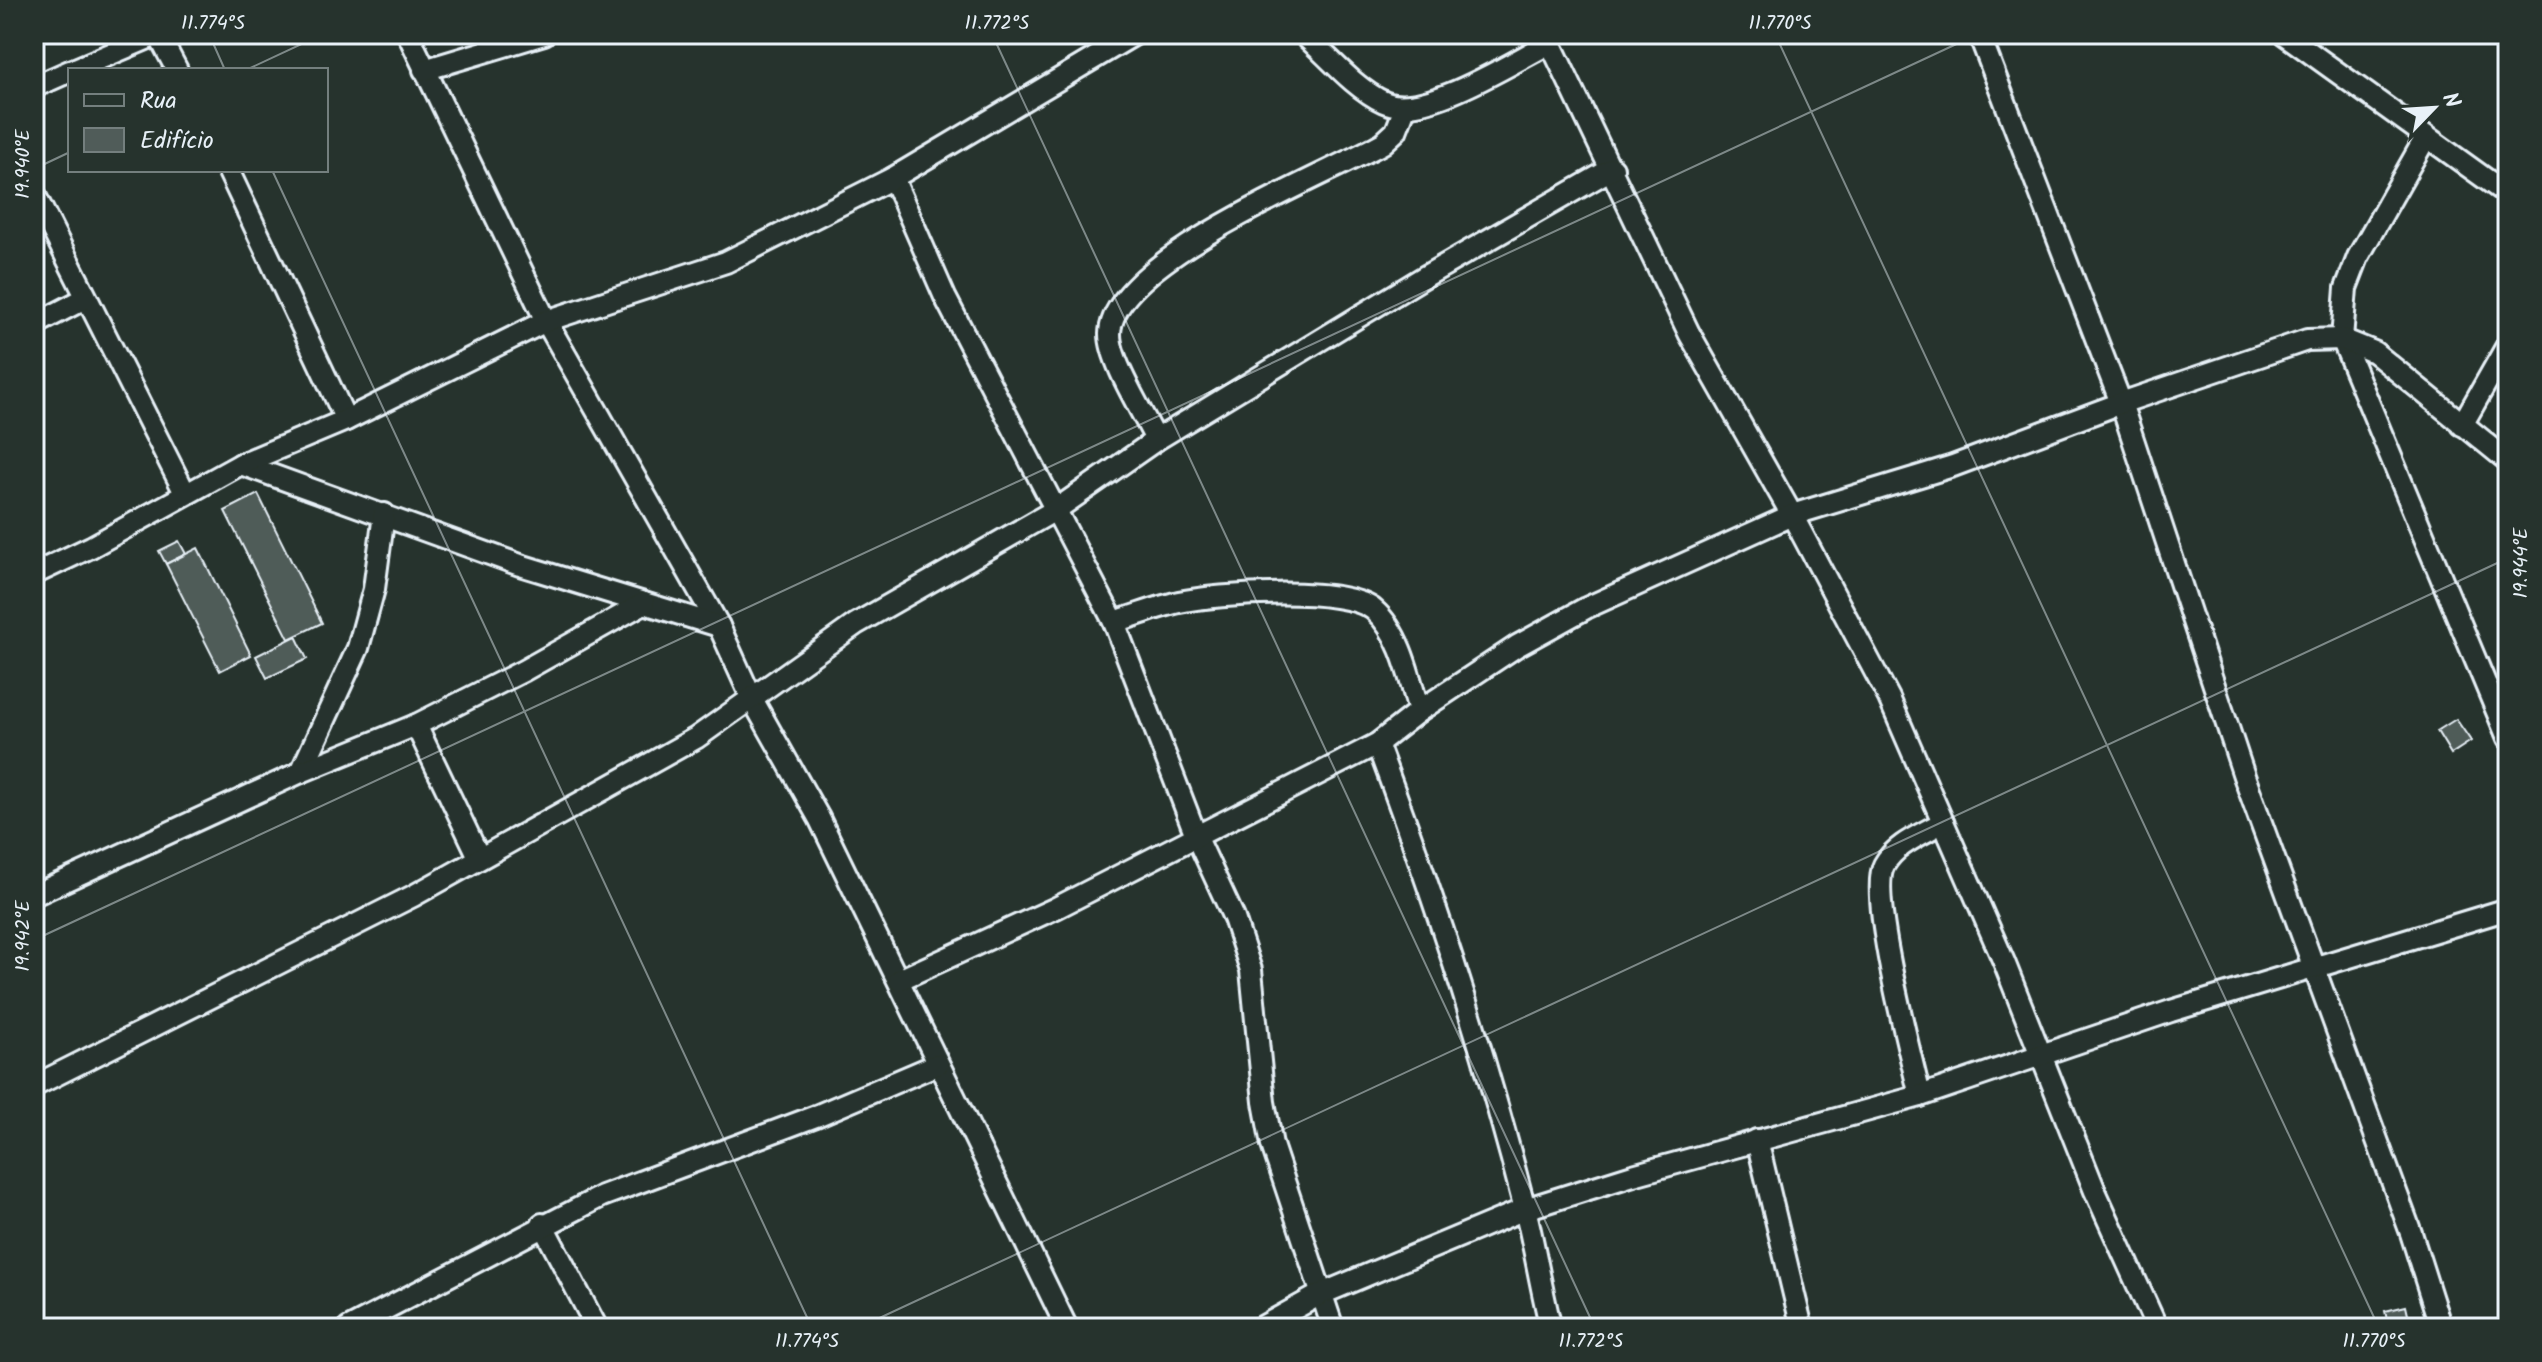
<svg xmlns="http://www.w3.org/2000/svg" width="2542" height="1362" font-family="Kalam,sans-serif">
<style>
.building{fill:#505c59;stroke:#e8f1f8;stroke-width:2}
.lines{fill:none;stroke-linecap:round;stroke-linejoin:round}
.minor-casing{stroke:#e8f1f8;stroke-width:26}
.minor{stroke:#26332d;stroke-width:20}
.ticks{fill:none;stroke:#e8f1f8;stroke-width:2;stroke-opacity:0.45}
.neatline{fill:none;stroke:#e8f1f8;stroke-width:3}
.ticks-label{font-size:20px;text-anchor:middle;fill:#e8f1f8}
</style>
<rect width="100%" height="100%" fill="#26332d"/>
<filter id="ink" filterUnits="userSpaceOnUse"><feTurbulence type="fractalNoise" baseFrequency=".0125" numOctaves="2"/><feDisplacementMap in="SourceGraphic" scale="16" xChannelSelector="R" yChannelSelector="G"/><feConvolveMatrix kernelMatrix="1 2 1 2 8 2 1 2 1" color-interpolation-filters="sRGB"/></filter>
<g filter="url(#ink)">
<g class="building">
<path d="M258,494L322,623L289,639L225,511Z"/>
<path d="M179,541L186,554L166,564L159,551Z"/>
<path d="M198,548L251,655L220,671L166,564Z"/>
<path d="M296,636L307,659L267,678L256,656Z"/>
<path d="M2456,719L2471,741L2451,754L2437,731Z"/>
<path d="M2406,1306L2411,1328H2389L2385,1311Z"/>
</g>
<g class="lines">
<g class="minor-casing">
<g id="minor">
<path d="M158,34L177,70"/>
<path d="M408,34L546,321L719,626L752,699L819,818L1067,1328"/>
<path d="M1303,34C1328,56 1354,88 1384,102C1423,120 1512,62 1550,43"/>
<path d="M1546,34L1689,333L1792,515L1889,698L2004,962L2095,1191L2157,1328"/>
<path d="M1979,34L2121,403L2244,776L2411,1233L2441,1328"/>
<path d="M2284,34L2508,195"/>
<path d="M73,70L158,34"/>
<path d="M424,70L544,34"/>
<path d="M34,87L70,71"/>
<path d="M2426,137L2358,257L2346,288L2342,339L2508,738"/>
<path d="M228,170L346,420"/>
<path d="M893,178L945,297L1114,622L1197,838L1234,918L1251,970L1264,1102L1272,1145L1333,1328"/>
<path d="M34,193L185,493"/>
<path d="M34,325L84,299"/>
<path d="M2462,425L2508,344"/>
<path d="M1156,440C1144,414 1110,362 1110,334C1111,261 1325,176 1383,143L1396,131L1405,108"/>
<path d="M241,464L520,565L719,626"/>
<path d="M34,574L91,547L241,464L346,420L546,321L726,262L893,178L1135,34"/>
<path d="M1114,622C1135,616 1157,607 1179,602C1217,594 1345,585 1374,610C1401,633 1410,680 1419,711"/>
<path d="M416,725L479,857"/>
<path d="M1377,744C1434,896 1485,1052 1525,1209C1535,1248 1541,1289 1551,1328"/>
<path d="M301,772L358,648L374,589L384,514"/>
<path d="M34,895L301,772L416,725L523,671L644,603"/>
<path d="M899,980L1056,908L1377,744L1419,711L1517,646L1586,608L1792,515L1953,466L2121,403L2307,340L2342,339L2374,352L2508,461"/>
<path d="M34,1086L413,896L696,738L856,624L1057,509L1156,440L1424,277L1613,168"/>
<path d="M1920,1096C1911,1056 1868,895 1884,865C1895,844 1923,834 1943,822"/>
<path d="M1757,1140L1802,1328"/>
<path d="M542,1224L597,1328"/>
<path d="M349,1328L602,1196L816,1116L938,1064"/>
<path d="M1260,1328L1319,1295L1525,1209L1633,1175L1920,1096L2171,1011L2508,909"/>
</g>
</g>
<use href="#minor" class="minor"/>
</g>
</g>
<path class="ticks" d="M209,34L225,70M992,34L1595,1328M1775,34L2379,1328M246,70L323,34M34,169L70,152M272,170L812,1328M34,940L1978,34M858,1328L2508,558"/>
<rect width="2542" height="1362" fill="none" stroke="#26332d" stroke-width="88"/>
<rect x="68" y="68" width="260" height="104" fill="#26332d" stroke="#747f7e" stroke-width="2"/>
<rect x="84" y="94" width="40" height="12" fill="#26332d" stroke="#747f7e" stroke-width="2"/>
<text x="140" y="108" font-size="24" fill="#e8f1f8">Rua</text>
<rect x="84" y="128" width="40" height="24" fill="#505c59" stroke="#747f7e" stroke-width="2"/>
<text x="140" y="148" font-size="24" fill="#e8f1f8">Edifício</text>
<g transform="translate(2434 108) rotate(65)" stroke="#26332d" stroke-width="6" paint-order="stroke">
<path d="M0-6L14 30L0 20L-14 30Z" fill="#e8f1f8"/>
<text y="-12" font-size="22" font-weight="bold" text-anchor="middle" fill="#e8f1f8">N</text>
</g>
<rect x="44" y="44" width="2454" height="1274" class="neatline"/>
<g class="ticks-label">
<text x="213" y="29">11.774°S</text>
<text x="997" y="29">11.772°S</text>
<text x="1780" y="29">11.770°S</text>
<text transform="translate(22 164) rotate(-90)" y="7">19.940°E</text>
<text transform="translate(2520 563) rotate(-90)" y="7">19.944°E</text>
<text transform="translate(22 936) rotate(-90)" y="7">19.942°E</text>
<text x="807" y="1347">11.774°S</text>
<text x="1591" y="1347">11.772°S</text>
<text x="2374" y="1347">11.770°S</text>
</g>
</svg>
